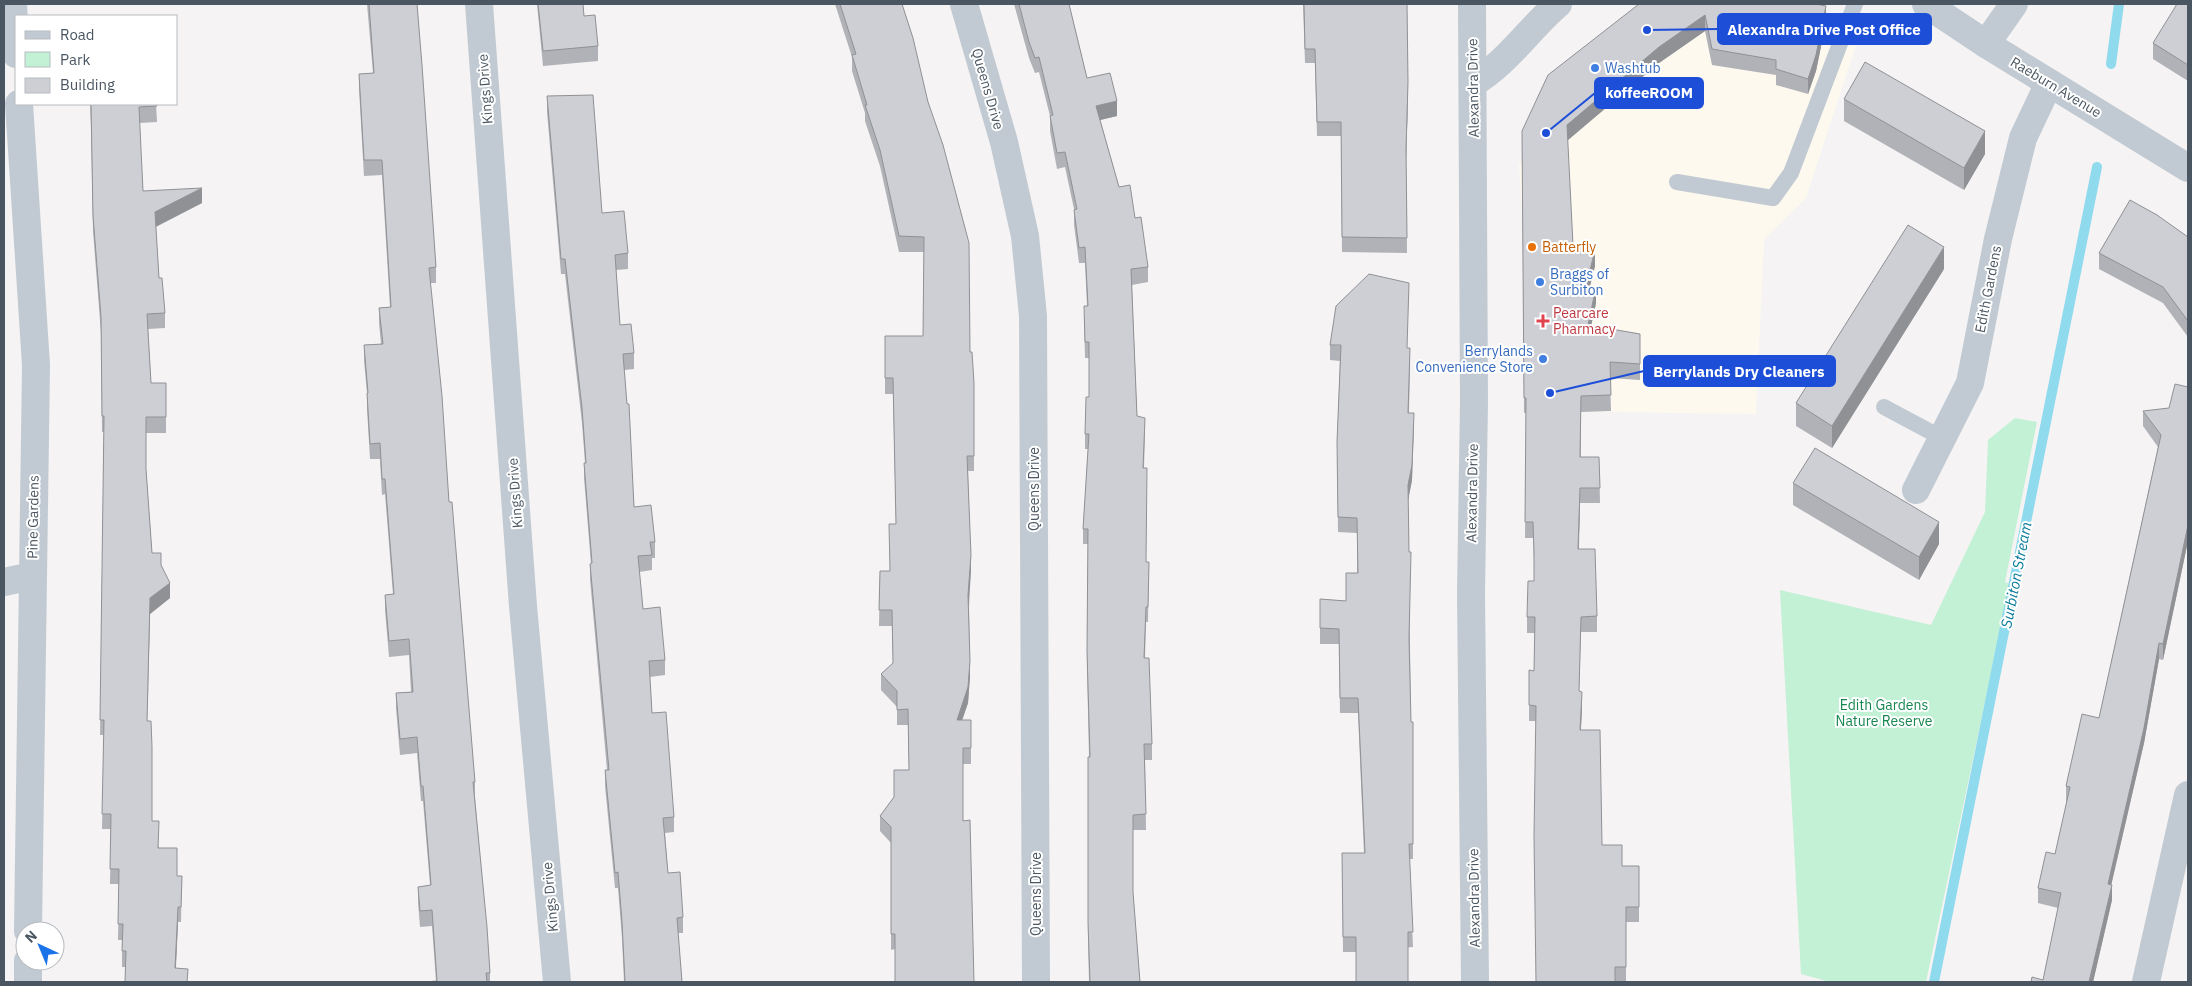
<svg xmlns="http://www.w3.org/2000/svg" width="2192" height="986" font-family="'IBM Plex Sans',sans-serif">
<style>
.commercial{fill:#fdf9ef}
.green{fill:#c3f1d5}
.lines{fill:none;stroke-linecap:round;stroke-linejoin:round}
.stream{stroke:#90daee;stroke-width:10}
.service{stroke:#c1cad2;stroke-width:16}
.minor{stroke:#c1cad2;stroke-width:28}
.tertiary{stroke:#c1cad2;stroke-width:28}
.wall{fill:#b0b2b7}
.shaded-wall{fill:#909195}
.building{fill:#cdcfd5;stroke:#909195}
.shop-dot{fill:#3f7fe0;stroke:#fff;stroke-width:2}
.food-dot{fill:#e8710a;stroke:#fff;stroke-width:2}
.health-dot{fill:#e0444e;stroke:#fff;stroke-width:2}
.labels{text-anchor:middle;dominant-baseline:central;stroke-width:4;stroke-linejoin:round;paint-order:stroke}
.shop-label{font-size:14px;fill:#366cbe;stroke:#fff;text-anchor:start}
.street-label{font-size:14px;fill:#4a5661;stroke:#fff}
.food-label{font-size:14px;fill:#c56008;stroke:#fff;text-anchor:start}
.health-label{font-size:14px;fill:#be3a42;stroke:#fff;text-anchor:start}
.park-label{font-size:14px;fill:#17864f;stroke:#fff}
.water-label{font-size:15px;font-style:italic;fill:#0c7c9b;stroke:#fff}
.leader{fill:none;stroke:#1d4ed8;stroke-width:2}
.callout-dot{fill:#1d4ed8;stroke:#fff;stroke-width:2}
.callout{fill:#1d4ed8;stroke:#1d4ed8;stroke-width:2}
.callout-label{font-size:15px;text-anchor:middle;font-weight:bold;fill:#fff}
</style>
<rect width="100%" height="100%" fill="#f5f3f3"/>
<path class="commercial" d="M1713,4L1858,39L1806,198L1764,239L1756,414L1535,411L1519,165L1547,102Z"/>
<path class="green" d="M2015,418L2037,422L2005,582L2010,584L1926,982H1830L1801,974L1780,590L1931,625L1985,512L1988,440Z"/>
<g class="lines">
<g class="stream">
<path d="M2111,64L2119,4"/>
<path d="M1934,982L2097,167"/>
</g>
<g class="service">
<path d="M1677,182L1773,198L1791,173L1855,4"/>
<path d="M1884,407L1942,438"/>
</g>
<g class="minor">
<path d="M13,4L16,54"/>
<path d="M479,4L523,606L557,982"/>
<path d="M964,4L1004,142L1025,236L1033,316L1036,982"/>
<path d="M1986,44L2014,4"/>
<path d="M19,104L36,365L28,931"/>
<path d="M1916,490L1970,383L1998,239L2023,138L2049,83"/>
<path d="M4,582L32,576"/>
<path d="M28,982V961"/>
<path d="M2146,982L2188,795"/>
</g>
<g class="tertiary">
<path d="M1472,4L1474,402L1471,593L1475,982"/>
<path d="M1926,4L1986,44L2188,168"/>
<path d="M1473,83C1506,64 1529,29 1558,4"/>
</g>
</g>
<g class="wall">
<path d="M367,4H417L436,267V283H430L449,502L475,782V797L490,973V982H424L436,981L432,926L420,927L418,902V887L430,885L423,801H421L417,753L400,755L396,708V693L411,692L409,655L389,657L385,610V595L393,594L385,494L382,495L380,459H370L367,409V393L364,361V345L381,344L379,323V308L390,307L382,175L364,176L359,89V74L373,73Z"/>
<path d="M537,4H583L584,16L598,46V61L543,66Z"/>
<path d="M835,4H902L970,352L974,383V471H968L971,570L969,607L970,676L968,703L962,720H971V764H963L895,949L891,950V843L880,831V816L894,797L909,770L908,725H897V707L881,690V674L893,663L892,626H879L880,571H890L896,524L893,394H885V336H923L924,252H899L880,166L865,121V113L852,71V57Z"/>
<path d="M1014,4H1069L1087,78L1117,116L1100,120L1119,187L1135,218L1148,267V282L1132,285L1137,416L1145,434L1144,468L1146,562H1149L1148,622H1146L1145,658L1152,744V760H1145L1146,830H1133V892L1140,982H1089L1088,939V757H1089L1087,666L1088,544H1083V529L1088,449H1085V434L1089,397V358H1085L1084,321L1087,306L1085,263H1079L1074,225V209L1065,167L1057,169L1050,131V116L1039,72L1035,73L1029,58Z"/>
<path d="M1303,4H1407L1408,97L1406,159L1407,253L1342,252L1341,136H1317L1315,63H1305Z"/>
<path d="M1639,4L1826,22L1816,71L1808,94L1776,85V75L1712,65L1705,31L1659,63L1567,140L1573,245L1595,266L1590,286L1596,303L1591,326L1640,334V380L1610,378L1611,411L1581,412V457H1599L1600,503H1580L1579,549L1597,616V632H1581L1579,691L1582,707L1581,730L1602,845L1622,866H1639V922H1626V982H1536V721H1529V670L1534,671L1535,633H1527V617L1534,581V562L1533,538H1525L1526,413H1524L1522,131Z"/>
<path d="M2188,4V81L2153,59V43Z"/>
<path d="M547,96L602,213L628,253V269L616,270L620,325L634,353V369L624,370L634,507L655,542V558H652V570L639,572L643,609L665,660V675L650,677L652,713L674,817V832L665,833L668,873L683,917V933H678L682,982H624L622,938L618,888H615L605,786V770H607L590,579V564H591L584,478V463H585L582,423L565,274H561L547,112Z"/>
<path d="M1844,99L1985,154L1964,190L1844,121Z"/>
<path d="M90,104H156L157,122L139,123L143,191L202,203L156,227L159,278L165,313V328L148,329L151,383H166V433H146V469L152,553L161,565L170,598L150,614L147,721L152,821L159,848L177,876H182L181,922H178L176,968L188,982L126,967H122V940H118L119,884H110L111,829H102L104,735H100L104,432H102L101,333L93,231L91,126Z"/>
<path d="M2188,237V337L2163,303L2099,269V253Z"/>
<path d="M1944,269L1832,448L1796,426V403Z"/>
<path d="M1330,345L1408,348L1410,364L1409,413L1414,428L1412,480L1408,500L1411,722H1413V859H1409L1413,947L1356,952H1343L1342,853H1364L1358,713H1340L1339,644H1320V599L1346,601L1357,573V533L1338,532L1337,442L1340,361L1330,360Z"/>
<path d="M2188,387V541L2163,660L2159,659L2144,743L2111,885L2112,900L2093,982H2031L2043,980L2058,908L2038,903V888L2055,854L2067,802L2066,801V786L2099,718L2158,447L2143,426V411L2169,408Z"/>
<path d="M1793,483L1939,544L1919,580L1793,505Z"/>
</g>
<g class="shaded-wall">
<path d="M1826,6V22L1816,71L1808,94V79Z"/>
<path d="M1705,15V31L1659,63L1567,141V125L1659,47Z"/>
<path d="M1408,82V97L1406,164V149Z"/>
<path d="M1117,101V116L1096,121V106Z"/>
<path d="M1985,131V154L1964,190V168Z"/>
<path d="M202,188V203L155,227V212Z"/>
<path d="M1944,247V269L1832,448V426Z"/>
<path d="M1595,250V266L1586,302V286Z"/>
<path d="M1596,287V303L1588,341V325Z"/>
<path d="M1414,413L1412,480L1408,501V485Z"/>
<path d="M1580,488V503L1578,565V549Z"/>
<path d="M1939,522V544L1919,580V557Z"/>
<path d="M2188,525V541L2163,660V644Z"/>
<path d="M971,555V570L968,610V595Z"/>
<path d="M170,583V598L150,614L147,736L150,598Z"/>
<path d="M2159,643V659L2144,743L2108,899V884Z"/>
<path d="M970,661V676L968,703L957,735V720Z"/>
<path d="M1582,692V707L1580,746V730Z"/>
<path d="M2112,885V900L2093,982H2089Z"/>
<path d="M178,907V922L175,982V968Z"/>
</g>
<g class="building">
<path d="M369,4H417L422,65L436,267L429,268L442,396L449,502H452L475,782H473L487,927L490,973H486L487,982H424L437,981L432,910L420,911L418,887L431,885L423,786H421L417,737L400,739L396,693L413,692L409,639L389,641L385,595L394,594L385,479H382L380,443L370,444L367,393H368L364,345L383,344L379,308L391,307L382,160H364L359,74L374,73Z"/>
<path d="M538,4H583L584,16L595,15L598,46L543,51Z"/>
<path d="M840,4H902L913,38L928,102L943,145L969,243L970,352H972L974,383V456H967L971,555L968,595L970,661L968,687L957,720H971V748H963V821L970,820L974,982H895V934H891V827L880,816L894,797V770H909L908,709L897,710V691L881,674L893,663L892,610H879L880,571H890L889,524H896L893,378H885V336H923L924,237L899,236L880,150L865,105H867L852,55L856,54Z"/>
<path d="M1019,4H1069L1087,78L1110,73L1117,101L1096,106L1119,187L1130,185L1135,218L1141,217L1148,267L1131,269L1137,416L1145,418L1143,468H1147L1146,562H1149L1148,607H1146L1144,658H1149L1152,744H1144L1146,814L1133,815V892L1140,982H1090L1088,923V757H1090L1087,651L1088,529H1083L1089,434H1085L1086,397H1089V342H1085L1084,306H1088L1085,247L1079,248L1074,210L1077,209L1065,152L1057,153L1050,116L1053,115L1039,57L1035,58L1029,42Z"/>
<path d="M1304,4H1407L1408,82L1406,149L1407,238L1342,237L1341,122H1317L1315,49H1305Z"/>
<path d="M1639,4H1816L1826,6L1816,55L1808,79L1776,69V60L1712,49L1705,15L1659,47L1567,125L1573,245L1595,250L1586,286L1596,287L1588,325L1640,334V364L1610,362L1611,395L1581,396L1580,457H1599L1600,488H1580L1578,549H1595L1597,616L1581,617L1579,691L1582,692L1580,730H1600L1602,845H1622V866H1639V907H1626V967H1615V982H1536L1534,836L1536,706L1529,705V670L1534,671L1535,617H1527L1528,581H1534V552L1533,522H1525L1526,398H1524L1522,131L1548,75Z"/>
<path d="M2177,4H2188V65L2153,43Z"/>
<path d="M1865,62L1985,131L1964,168L1844,99Z"/>
<path d="M593,95L602,213L624,211L628,253L615,255L620,325L631,324L634,353L623,354L627,404H629L634,507L651,505L655,542H650L652,555L638,556L643,609L660,607L665,660L649,661L652,713L666,712L674,817L663,818L668,873L680,872L683,917L677,918L682,982H625L622,922L618,872L615,873L605,770H609L590,564L592,563L584,463H586L582,408L565,259H561L547,96Z"/>
<path d="M91,104H156L157,106L139,107L143,191L202,188L155,212L159,278H162L165,313L147,314L151,383H166V417H146V469L152,553H161V565L170,583L150,598L147,721H151L152,747V821H159L158,848H177V876H182L181,907H178L175,968L188,969L187,982H125L126,951H122L123,924H118L119,869H110L111,814H102L104,720H100L104,416H102L101,317L93,216Z"/>
<path d="M2130,200L2157,215L2188,237V321L2163,287L2099,253Z"/>
<path d="M1908,225L1944,247L1832,426L1796,403Z"/>
<path d="M1369,274L1409,283L1407,348H1410L1408,413H1414L1412,465L1408,485L1409,552H1411L1409,638L1411,722H1413V844H1409L1413,932H1408V982H1356V937H1343L1342,853H1365L1358,698H1340L1339,629L1320,628V599L1346,601V573H1358L1357,518L1338,517L1337,442L1341,345H1330L1336,306Z"/>
<path d="M2175,384L2188,387V525L2163,644L2159,643L2144,728L2108,884L2112,885L2089,982H2031L2032,977L2043,980L2061,893L2038,888L2046,852L2055,854L2070,787L2066,786L2082,714L2099,718L2161,435L2143,411L2169,408Z"/>
<path d="M1815,448L1939,522L1919,557L1793,483Z"/>
</g>
<g class="shop-dot">
<circle cx="1595" cy="68" r="5"/>
<circle cx="1540" cy="282" r="5"/>
<circle cx="1543" cy="359" r="5"/>
</g>
<circle class="food-dot" cx="1532" cy="247" r="5"/>
<path class="health-dot" d="M1540.5 313.5h5v5h5v5h-5v5h-5v-5h-5v-5h5z"/>
<g class="labels">
<g class="shop-label">
<text x="1605" y="68">Washtub</text>
<text x="1550" y="274">Braggs of<tspan x="1550" dy="16">Surbiton</tspan></text>
<text x="1533" y="351" text-anchor="end">Berrylands<tspan x="1533" dy="16">Convenience Store</tspan></text>
</g>
<g class="street-label">
<text transform="translate(2056 87) rotate(31)">Raeburn Avenue</text>
<text transform="translate(1473 88) rotate(-91)">Alexandra Drive</text>
<text transform="translate(485 89) rotate(-94)">Kings Drive</text>
<text transform="translate(988 89) rotate(74)">Queens Drive</text>
<text transform="translate(1988 289) rotate(-79)">Edith Gardens</text>
<text transform="translate(1034 489) rotate(-90)">Queens Drive</text>
<text transform="translate(515 493) rotate(-94)">Kings Drive</text>
<text transform="translate(1472 493) rotate(-89)">Alexandra Drive</text>
<text transform="translate(33 517) rotate(-89)">Pine Gardens</text>
<text transform="translate(1036 894) rotate(-90)">Queens Drive</text>
<text transform="translate(550 897) rotate(-95)">Kings Drive</text>
<text transform="translate(1474 898) rotate(-91)">Alexandra Drive</text>
</g>
<g class="food-label">
<text x="1542" y="247">Batterfly</text>
</g>
<g class="health-label">
<text x="1553" y="313">Pearcare<tspan x="1553" dy="16">Pharmacy</tspan></text>
</g>
<g class="park-label">
<text x="1884" y="705">Edith Gardens<tspan x="1884" dy="16">Nature Reserve</tspan></text>
</g>
<g class="water-label">
<text transform="translate(2016 575) rotate(-79)">Surbiton Stream</text>
</g>
</g>
<path class="leader" d="M1647 30L1718 29M1546 133L1595 93M1550 393L1644 371"/>
<g class="callout-dot">
<circle cx="1647" cy="30" r="5"/>
<circle cx="1546" cy="133" r="5"/>
<circle cx="1550" cy="393" r="5"/>
</g>
<g class="callout">
<rect x="1718" y="14" width="213" height="30" rx="5"/>
<rect x="1595" y="78" width="108" height="30" rx="5"/>
<rect x="1644" y="356" width="191" height="30" rx="5"/>
</g>
<g class="callout-label">
<text x="1824" y="35">Alexandra Drive Post Office</text>
<text x="1649" y="98">koffeeROOM</text>
<text x="1739" y="377">Berrylands Dry Cleaners</text>
</g>
<rect width="2192" height="986" fill="none" stroke="#4a5661" stroke-width="10"/>
<rect x="15" y="15" width="162" height="90" fill="#ffffff" stroke="#b7bbc0"/>
<rect x="25" y="31" width="25" height="8" fill="#c1cad2" stroke="#b7bbc0"/>
<text x="60" y="40" font-size="15" fill="#4a5661">Road</text>
<rect x="25" y="52" width="25" height="15" fill="#c3f1d5" stroke="#b7bbc0"/>
<text x="60" y="65" font-size="15" fill="#4a5661">Park</text>
<rect x="25" y="78" width="25" height="15" fill="#cdcfd5" stroke="#b7bbc0"/>
<text x="60" y="90" font-size="15" fill="#4a5661">Building</text>
<g transform="translate(40 946) rotate(316)"><circle r="24" fill="#ffffff" stroke="#b7bbc0"/>
<path d="M0-4L9 19L0 12L-9 19Z" fill="#1a73e8"/>
<text y="-8" font-size="14" font-weight="bold" text-anchor="middle" fill="#4a5661">N</text>
</g>
</svg>
